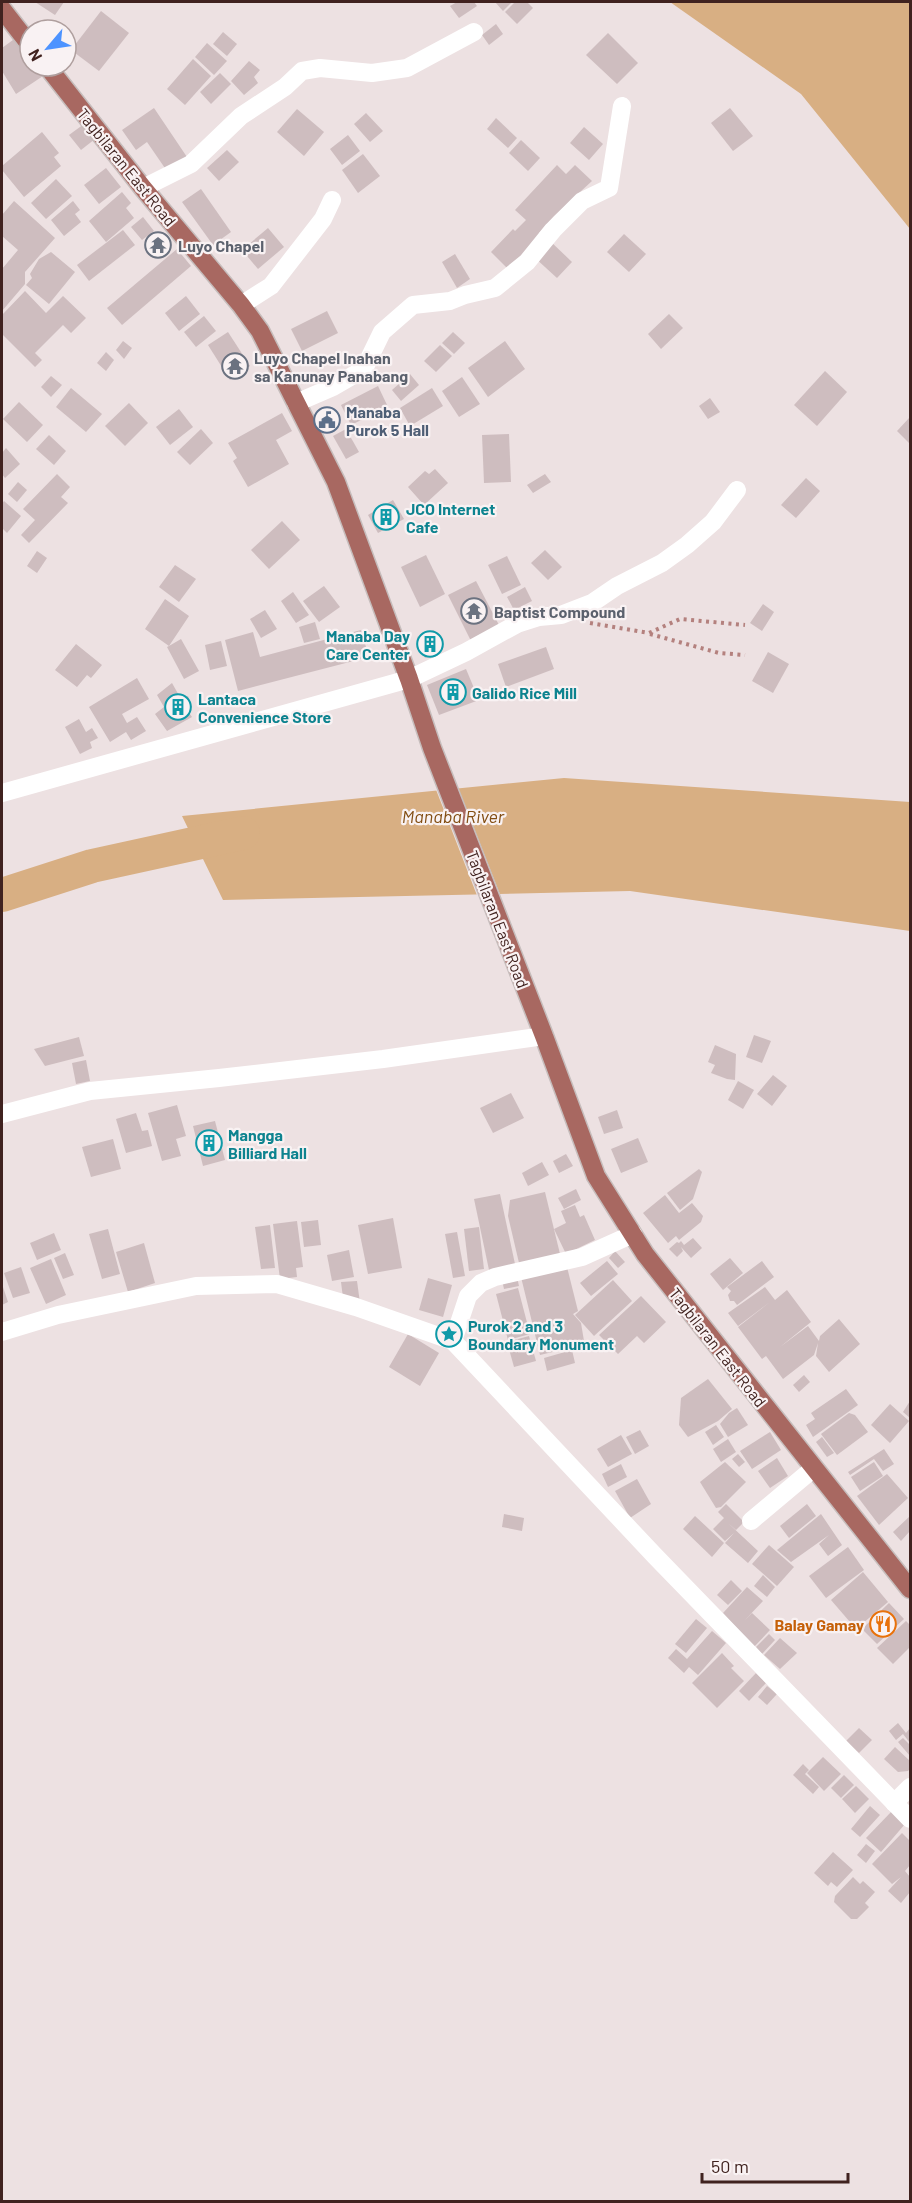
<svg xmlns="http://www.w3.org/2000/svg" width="912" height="2203" font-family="Barlow,sans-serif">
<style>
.water{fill:#d8af83}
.pier{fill:#ede1e2}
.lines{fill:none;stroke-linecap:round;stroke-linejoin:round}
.river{stroke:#d8af83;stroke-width:34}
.building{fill:#cebdbf}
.major-casing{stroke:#c6bdbc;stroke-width:21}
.path{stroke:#b4817e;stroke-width:4;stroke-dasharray:3 4.5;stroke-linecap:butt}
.minor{stroke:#fff;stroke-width:18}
.major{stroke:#a86861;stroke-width:18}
.labels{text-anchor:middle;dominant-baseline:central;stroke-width:4.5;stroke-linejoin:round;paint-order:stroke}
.street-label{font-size:16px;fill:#40221f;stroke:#f9f2f3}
.worship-label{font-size:16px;font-weight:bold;fill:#5b616d;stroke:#f9f2f3;text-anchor:start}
.service-label{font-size:16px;font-weight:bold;fill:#4e5e75;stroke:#f9f2f3;text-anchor:start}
.culture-label{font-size:16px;font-weight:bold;fill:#0d838f;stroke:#f9f2f3;text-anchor:start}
.food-label{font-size:16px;font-weight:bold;fill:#c56008;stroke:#f9f2f3;text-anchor:end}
.water-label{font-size:18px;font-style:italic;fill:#834e13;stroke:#f9f2f3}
</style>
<rect width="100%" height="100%" fill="#ede1e2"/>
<g class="water">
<path d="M670,2H910V229L801,94Z"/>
<path d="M564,778L910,802V931L630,891L223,900L182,816Z"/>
</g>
<path class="pier" d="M457,785L501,897L478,898L435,787Z"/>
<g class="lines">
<path class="river" d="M2,895L92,866L243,833"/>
</g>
<g class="building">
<path d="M35,2H64L55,15Z"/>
<path d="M457,2H474L477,6L459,18L450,6Z"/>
<path d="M495,2H510L511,3L503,11Z"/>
<path d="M515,2H527L533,8L517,24L505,12Z"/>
<path d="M101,11L129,33L99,71L71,50Z"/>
<path d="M496,24L503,34L489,45L482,35Z"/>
<path d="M223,32L237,44L227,56L213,44Z"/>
<path d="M608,33L638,63L617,84L586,55Z"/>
<path d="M17,37L30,57V66H36L43,76L16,94L2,71V48Z"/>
<path d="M207,43L227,61L214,75L195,57Z"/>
<path d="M193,59L211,76L185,105L167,89Z"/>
<path d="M249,61L260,70L254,77L258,83L244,95L231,81Z"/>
<path d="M220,73L231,84L211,104L200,92Z"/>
<path d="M154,108L189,160L169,174L147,142L136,150L122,130Z"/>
<path d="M730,108L753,136L733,151L711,123Z"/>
<path d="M297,109L324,132L304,156L277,132Z"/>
<path d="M366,113L383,131L370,142L354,124Z"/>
<path d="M496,118L517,138L508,148L487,129Z"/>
<path d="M84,124L95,139L81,150L69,135Z"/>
<path d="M584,127L603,144L589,160L570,143Z"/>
<path d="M42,132L59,153L54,157L61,166L24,197L2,170V166Z"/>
<path d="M348,135L360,151L342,165L330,149Z"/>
<path d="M521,140L540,158L528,171L509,153Z"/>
<path d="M227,150L239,162L219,181L207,168Z"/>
<path d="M363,154L380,176L358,193L342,170Z"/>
<path d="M557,165L566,174L575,165L592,181L554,216L539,233L542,236L510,271L491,252L513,229L515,231L526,220L515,210Z"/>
<path d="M106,168L121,187L99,204L84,185Z"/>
<path d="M56,179L72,196L46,219L31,203Z"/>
<path d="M201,189L231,232L213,245L182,202Z"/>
<path d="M122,192L131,203L126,208L134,218L106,242L89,221Z"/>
<path d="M14,201L55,238L25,272V284L2,311V269L18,250L2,236V215Z"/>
<path d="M73,201L80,210L75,214L81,222L64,236L51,220Z"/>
<path d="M143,217L154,231L142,240L131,227Z"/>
<path d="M268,228L284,247L258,269L242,250Z"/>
<path d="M123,230L135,245L89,281L77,265Z"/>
<path d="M160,233L170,248L156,258L146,242Z"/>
<path d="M624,234L646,254L629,272L607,252Z"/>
<path d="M549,240L572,262L557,278L534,257Z"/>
<path d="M177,249L191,266L122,325L107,308Z"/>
<path d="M51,252L75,272L49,304L26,285L32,278L30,274L39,259Z"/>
<path d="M455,254L470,279L457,288L442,262Z"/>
<path d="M25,291L46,313L63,296L86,318L71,333L63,325L35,353L42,360L35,367L2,334V315Z"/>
<path d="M186,296L200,314L179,331L165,313Z"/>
<path d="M327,311L338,333L302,351L291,329Z"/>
<path d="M669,314L683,328L661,349L648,334Z"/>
<path d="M204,316L216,331L196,347L184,332Z"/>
<path d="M228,332L250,366L230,380L208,345Z"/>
<path d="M453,332L465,343L454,354L442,343Z"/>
<path d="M123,341L132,348L124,359L116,350Z"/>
<path d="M505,341L525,369L488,397L468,368Z"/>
<path d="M440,345L452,356L436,372L424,361Z"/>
<path d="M106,352L114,360L106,371L97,363Z"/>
<path d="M825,371L847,392L817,426L794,405Z"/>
<path d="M410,374L419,385L401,401L392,390Z"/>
<path d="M51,376L62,385L51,397L41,387Z"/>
<path d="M462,377L480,404L459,417L442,391Z"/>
<path d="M378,386L388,407L351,425L341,405Z"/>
<path d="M71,388L102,414L86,432L56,407Z"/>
<path d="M432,388L443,406L410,426L400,408Z"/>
<path d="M710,398L720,412L708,419L699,406Z"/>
<path d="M19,402L43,425L27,442L3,419Z"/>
<path d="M129,403L148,423L125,446L105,426Z"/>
<path d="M179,409L193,427L170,445L156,427Z"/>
<path d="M282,413L292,431L276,440L289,464L248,487L233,461L237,458L228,443Z"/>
<path d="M910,417V444L897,431Z"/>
<path d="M201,429L213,443L190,465L177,452Z"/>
<path d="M346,429L359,452L346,459L333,436Z"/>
<path d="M509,434L511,482L484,483L482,435Z"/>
<path d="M49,435L66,451L54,465L36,449Z"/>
<path d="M6,448L20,464L5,478L2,474V453Z"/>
<path d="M435,469L448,483L424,505L408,487L425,471L429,474Z"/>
<path d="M57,474L70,487L61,497L68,503L29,543L21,535L35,520L23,509Z"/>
<path d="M545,474L551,482L533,493L527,485Z"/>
<path d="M806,478L820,491L796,518L781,505Z"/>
<path d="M18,482L27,490L17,502L8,494Z"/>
<path d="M393,500L404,519L378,533L368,515Z"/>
<path d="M4,501L21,516L7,533L2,528V504Z"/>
<path d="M282,521L300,540L269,569L251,550Z"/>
<path d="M545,550L562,567L548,580L531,563Z"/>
<path d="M37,551L47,558L37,573L27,566Z"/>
<path d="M426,555L445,594L420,607L401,567Z"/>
<path d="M507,556L521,585L502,594L488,565Z"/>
<path d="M175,565L196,579L179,602L159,587Z"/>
<path d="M476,581L500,627L471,641L448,595Z"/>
<path d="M324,586L340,607L319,622L303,601Z"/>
<path d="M525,587L532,601L514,610L507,597Z"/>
<path d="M293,592L309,615L296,623L281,601Z"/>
<path d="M165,599L189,616L169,646L181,639L199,671L184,679L167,647L169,646L145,629Z"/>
<path d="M763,604L774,612L762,631L750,623Z"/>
<path d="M265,610L277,629L261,638L250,619Z"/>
<path d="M315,622L320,639L304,643L299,627Z"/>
<path d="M361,630L369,657L238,691L225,640L253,632L260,657Z"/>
<path d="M434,630L443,650L425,658L417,637Z"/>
<path d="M221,641L227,666L210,670L205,645Z"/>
<path d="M76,644L102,665L91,678L87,675L77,687L55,670Z"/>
<path d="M546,647L554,669L506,687L498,664Z"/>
<path d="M768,652L789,664L773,693L752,681Z"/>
<path d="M466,669L479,700L439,715L427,685Z"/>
<path d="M137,678L149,699L122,714L127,723L137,717L146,731L131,740L126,732L110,742L89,707Z"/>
<path d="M172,683L181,699L188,696L192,707L187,710L192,717L167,731L155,714L164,707L157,695Z"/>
<path d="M79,719L86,732L92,728L98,738L90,742L92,748L80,754L65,727Z"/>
<path d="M754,1035L771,1041L762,1063L746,1057Z"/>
<path d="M79,1037L84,1056L45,1066L34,1049Z"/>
<path d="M715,1045L736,1054L735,1080L727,1079L711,1073L715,1065L708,1062Z"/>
<path d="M86,1060L90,1081L76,1084L72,1063Z"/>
<path d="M773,1075L787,1086L772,1106L757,1094Z"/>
<path d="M738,1081L754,1090L743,1109L728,1100Z"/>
<path d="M511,1093L524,1118L493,1133L480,1108Z"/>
<path d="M177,1105L186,1136L176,1139L181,1156L162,1161L148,1113Z"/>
<path d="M617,1110L623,1128L604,1134L598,1117Z"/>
<path d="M136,1113L142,1131L148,1130L152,1146L126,1153L116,1119Z"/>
<path d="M215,1121L225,1160L203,1166L193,1126Z"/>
<path d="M638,1138L648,1162L621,1173L611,1149Z"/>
<path d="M113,1139L121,1169L91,1177L82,1147Z"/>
<path d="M566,1154L573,1166L559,1173L553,1161Z"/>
<path d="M542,1162L549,1175L528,1186L522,1173Z"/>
<path d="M699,1169L702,1172L693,1199L680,1210L667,1193Z"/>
<path d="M576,1189L581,1200L564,1209L558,1198Z"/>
<path d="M545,1192L560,1254L519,1263L508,1216L510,1200Z"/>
<path d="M500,1194L515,1264L489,1270L474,1199Z"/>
<path d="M665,1195L679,1213L692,1203L703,1216L701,1222L679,1240L676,1236L668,1243L643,1213Z"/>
<path d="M575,1205L580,1217L584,1215L595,1240L566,1254L554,1229L566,1223L561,1211Z"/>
<path d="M393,1218L402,1268L368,1274L358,1225Z"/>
<path d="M318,1220L321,1245L304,1247L301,1222Z"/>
<path d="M297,1221L303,1267L296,1268L297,1277L280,1279L273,1224Z"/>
<path d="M270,1225L275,1268L261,1269L255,1227Z"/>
<path d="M479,1227L484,1269L469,1271L464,1229Z"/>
<path d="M108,1229L120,1274L102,1279L89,1234Z"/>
<path d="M457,1232L465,1276L453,1278L445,1234Z"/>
<path d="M54,1233L61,1250L37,1260L30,1243Z"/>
<path d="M693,1238L702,1248L691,1258L681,1247L683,1251L677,1257L669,1249L677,1242L679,1243L681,1241L684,1245Z"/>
<path d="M144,1243L155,1283L128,1292L116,1252Z"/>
<path d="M349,1250L354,1277L332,1281L327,1255Z"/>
<path d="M615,1251L625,1262L618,1268L609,1258Z"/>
<path d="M65,1253L74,1275L63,1279L54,1258Z"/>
<path d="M730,1258L743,1273L723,1290L710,1274Z"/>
<path d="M51,1259L66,1295L46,1304L30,1268Z"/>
<path d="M607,1261L618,1274L591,1296L580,1283Z"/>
<path d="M762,1261L774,1277L737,1305L734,1301H730L728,1295L731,1291L727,1287Z"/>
<path d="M21,1267L30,1293L13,1298L4,1273Z"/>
<path d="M567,1267L578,1311L573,1314L581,1323L584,1341L562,1345L561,1350L540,1355L521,1277Z"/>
<path d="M517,1277L519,1286L504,1289L502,1280Z"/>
<path d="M428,1278L452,1285L443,1317L419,1310Z"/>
<path d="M613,1280L632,1301L594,1336L575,1315Z"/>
<path d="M357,1281L360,1303L343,1298L341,1282Z"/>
<path d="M2,1284L8,1302L2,1305Z"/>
<path d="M765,1287L775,1300L787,1290L811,1322L780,1347L808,1326L819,1341L820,1336L839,1319L860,1344L829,1372L816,1356L818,1343L814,1355L783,1379L766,1356L762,1359L738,1327L770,1302L738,1326L728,1313Z"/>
<path d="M518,1288L530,1334L508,1340L496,1294Z"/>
<path d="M641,1296L666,1322L644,1343L637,1336L618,1354L599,1335Z"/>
<path d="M408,1334L439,1353L420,1386L389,1367Z"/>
<path d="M529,1336L536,1361L514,1367L507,1342Z"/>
<path d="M572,1350L575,1363L547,1371L544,1358Z"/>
<path d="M804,1375L810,1382L799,1392L793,1385Z"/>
<path d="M708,1379L732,1409L718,1421L688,1437L679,1425L681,1398Z"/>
<path d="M846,1389L858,1405L813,1437L806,1425L815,1419L811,1413Z"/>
<path d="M910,1401V1418L903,1412Z"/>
<path d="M890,1404L909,1421L890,1443L871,1425Z"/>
<path d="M737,1408L748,1425L728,1437L720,1424L729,1413Z"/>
<path d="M849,1413L855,1415L868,1432L837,1455L821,1434Z"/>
<path d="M716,1425L724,1437L713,1445L705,1432Z"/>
<path d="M640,1430L649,1446L635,1454L626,1437Z"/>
<path d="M770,1432L781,1450L752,1469L740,1451Z"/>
<path d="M621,1435L632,1454L608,1467L597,1449Z"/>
<path d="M822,1437L834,1453L827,1457L816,1442Z"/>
<path d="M728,1439L736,1452L721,1462L713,1449Z"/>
<path d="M884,1449L894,1464L883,1471L874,1459L850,1475L848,1472Z"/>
<path d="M738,1454L745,1462L739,1467L732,1459Z"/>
<path d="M777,1458L788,1476L770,1488L758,1471Z"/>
<path d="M725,1462L746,1482L721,1507L716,1508L700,1482Z"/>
<path d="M874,1462L883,1476L860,1491L851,1477Z"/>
<path d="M621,1464L627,1477L608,1487L602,1474Z"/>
<path d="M887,1474L908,1498L879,1525L857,1496Z"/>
<path d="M637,1479L651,1504L630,1518L615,1491Z"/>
<path d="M726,1504L744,1522L736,1530L728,1523L758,1551L748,1563L725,1543L734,1533L725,1541L713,1529L724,1518L718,1512Z"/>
<path d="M807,1504L816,1516L789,1538L780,1526Z"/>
<path d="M504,1514L524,1518L522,1531L502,1527Z"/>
<path d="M821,1514L842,1545L828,1556L819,1544L829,1535L791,1562L777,1550Z"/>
<path d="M695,1516L724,1543L712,1557L683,1529Z"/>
<path d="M910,1516V1531L901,1541L893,1532Z"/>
<path d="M769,1545L794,1567L777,1586L752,1564Z"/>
<path d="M848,1547L864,1570L826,1598L809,1576Z"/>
<path d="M863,1572L888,1602L856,1629L831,1600Z"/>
<path d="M763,1575L775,1587L767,1597L754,1586Z"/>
<path d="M731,1580L742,1591L728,1605L717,1595Z"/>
<path d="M747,1587L763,1601L745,1620L752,1613L770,1630L754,1647L723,1613Z"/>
<path d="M889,1603L904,1619L877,1644L862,1629Z"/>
<path d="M696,1619L707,1628L686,1653L675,1644Z"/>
<path d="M906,1621L910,1625V1647L893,1664L877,1648Z"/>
<path d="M712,1631L726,1643L698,1675L689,1667L684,1673L668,1658L676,1649L687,1659Z"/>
<path d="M769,1634L775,1640L762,1654L756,1647Z"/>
<path d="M780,1638L797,1653L780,1669L764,1655Z"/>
<path d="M722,1653L734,1666L731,1668L744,1681L717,1708L692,1683Z"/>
<path d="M756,1673L766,1683L749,1701L739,1691Z"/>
<path d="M767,1686L777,1694L767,1705L758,1697Z"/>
<path d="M898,1723L906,1733L910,1728V1743L903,1734L896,1740L889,1731Z"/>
<path d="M859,1728L872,1740L859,1753L846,1741Z"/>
<path d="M903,1738L910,1745V1756L898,1742Z"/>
<path d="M895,1747L910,1761V1769L908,1771L898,1772L884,1759Z"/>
<path d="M823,1757L841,1774L824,1791L807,1773Z"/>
<path d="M803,1764L809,1770L805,1774L819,1787L813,1794L793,1775Z"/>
<path d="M844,1775L854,1785L841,1798L831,1788Z"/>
<path d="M856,1786L869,1799L855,1813L842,1799Z"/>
<path d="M870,1806L880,1815L860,1837L851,1829Z"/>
<path d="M892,1811L905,1824L881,1852L866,1838Z"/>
<path d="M902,1833L910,1841V1865L905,1871L910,1877V1892L901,1903L888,1891L901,1877L892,1884L872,1864Z"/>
<path d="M866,1844L875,1851L866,1863L857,1855Z"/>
<path d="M833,1852L853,1870L837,1887L831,1882L828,1886L814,1873Z"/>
<path d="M853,1877L860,1884L863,1881L875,1892L865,1903L869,1907L857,1919H851L834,1902L835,1896Z"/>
</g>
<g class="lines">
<g class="major-casing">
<g id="major">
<path d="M2,9L30,45"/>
<path d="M47,66L143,188L241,305L260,331L336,482L409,679L432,748L544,1036L596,1176L645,1254L910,1589"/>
</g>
</g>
<g class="path">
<path d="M590,623L649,633L680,619L745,625"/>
<path d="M650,634L719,653L745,655"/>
</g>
<g class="minor">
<path d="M143,188L191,164L241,116L285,87L302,71L320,68L372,73L407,68L474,32"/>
<path d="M241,305L271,286L323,219L332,200"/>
<path d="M296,403L333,387L364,369L382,332L413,305L450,301L465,295L495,288L527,262L553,230L582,201L609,188L622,106"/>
<path d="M2,793L409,679L466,652L517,624L539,617L561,615L592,603L617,586L662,563L687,545L713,522L737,490"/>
<path d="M2,1114L90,1091L219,1078L383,1059L544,1036"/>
<path d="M2,1332L58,1315L196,1286L277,1284L356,1307L453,1341L655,1556L910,1819"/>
<path d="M453,1341L468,1296L481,1283L495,1277L582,1257L633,1234"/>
<path d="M751,1521L814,1468"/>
<path d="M894,1803L910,1787"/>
</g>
<use href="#major" class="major"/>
</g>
<defs>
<g id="temple-ring" transform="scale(1.35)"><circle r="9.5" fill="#f9f2f3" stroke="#6b7280" stroke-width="1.5"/><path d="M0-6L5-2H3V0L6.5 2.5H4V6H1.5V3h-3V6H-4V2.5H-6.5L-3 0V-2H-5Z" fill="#6b7280"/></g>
<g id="civic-ring" transform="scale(1.35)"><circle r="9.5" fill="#f9f2f3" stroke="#5c6f8a" stroke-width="1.5"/><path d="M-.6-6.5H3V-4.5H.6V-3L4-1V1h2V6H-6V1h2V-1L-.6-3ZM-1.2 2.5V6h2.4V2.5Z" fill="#5c6f8a"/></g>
<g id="building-ring" transform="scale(1.35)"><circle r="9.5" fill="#f9f2f3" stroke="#0f9aa8" stroke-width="1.5"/><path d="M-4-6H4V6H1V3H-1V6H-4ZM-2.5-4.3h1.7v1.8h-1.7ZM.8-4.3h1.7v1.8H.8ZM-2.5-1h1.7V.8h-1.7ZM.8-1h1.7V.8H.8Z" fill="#0f9aa8"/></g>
<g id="sight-ring" transform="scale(1.35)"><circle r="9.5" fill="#f9f2f3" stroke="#0f9aa8" stroke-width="1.5"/><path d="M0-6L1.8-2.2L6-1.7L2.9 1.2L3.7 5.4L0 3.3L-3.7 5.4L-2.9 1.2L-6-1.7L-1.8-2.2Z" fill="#0f9aa8"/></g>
<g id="restaurant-ring" transform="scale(1.35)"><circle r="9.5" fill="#f9f2f3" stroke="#e8710a" stroke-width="1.5"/><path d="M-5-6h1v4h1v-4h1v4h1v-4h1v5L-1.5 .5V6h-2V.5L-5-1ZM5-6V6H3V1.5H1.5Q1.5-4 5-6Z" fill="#e8710a"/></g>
</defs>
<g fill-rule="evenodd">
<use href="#temple-ring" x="158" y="245"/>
<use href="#temple-ring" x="235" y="366"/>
<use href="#civic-ring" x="327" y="420"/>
<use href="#building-ring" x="386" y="517"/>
<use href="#temple-ring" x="474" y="611"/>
<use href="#building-ring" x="430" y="644"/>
<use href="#building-ring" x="453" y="692"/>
<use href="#building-ring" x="178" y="707"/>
<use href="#building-ring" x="209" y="1143"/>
<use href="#sight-ring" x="449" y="1334"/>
<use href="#restaurant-ring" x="883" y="1624"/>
</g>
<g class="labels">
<g class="street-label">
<text transform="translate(127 167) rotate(51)">Tagbilaran East Road</text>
<text transform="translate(498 919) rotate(69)">Tagbilaran East Road</text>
<text transform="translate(718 1347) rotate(52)">Tagbilaran East Road</text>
</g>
<g class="worship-label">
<text x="178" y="245">Luyo Chapel</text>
<text x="254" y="357">Luyo Chapel Inahan<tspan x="254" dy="18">sa Kanunay Panabang</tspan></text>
<text x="494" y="611">Baptist Compound</text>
</g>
<g class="service-label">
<text x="346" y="411">Manaba<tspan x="346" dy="18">Purok 5 Hall</tspan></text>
</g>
<g class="culture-label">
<text x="406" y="508">JCO Internet<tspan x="406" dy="18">Cafe</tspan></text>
<text x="410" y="635" text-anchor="end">Manaba Day<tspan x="410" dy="18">Care Center</tspan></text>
<text x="472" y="692">Galido Rice Mill</text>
<text x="198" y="698">Lantaca<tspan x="198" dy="18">Convenience Store</tspan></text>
<text x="228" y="1134">Mangga<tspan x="228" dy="18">Billiard Hall</tspan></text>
<text x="468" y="1325">Purok 2 and 3<tspan x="468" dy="18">Boundary Monument</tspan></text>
</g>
<g class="food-label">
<text x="864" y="1624">Balay Gamay</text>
</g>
<g class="water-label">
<text x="453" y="816">Manaba River</text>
</g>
</g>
<rect width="912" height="2203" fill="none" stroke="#40221f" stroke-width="6"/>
<g transform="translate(48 48) rotate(241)"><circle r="28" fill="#f9f2f3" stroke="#af9f9e" stroke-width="1.5"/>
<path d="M0-4.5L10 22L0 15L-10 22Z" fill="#4d93ff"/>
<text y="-9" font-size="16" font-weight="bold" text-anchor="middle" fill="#40221f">N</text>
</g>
<path d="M702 2173v9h146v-9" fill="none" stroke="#40221f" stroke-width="3"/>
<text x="711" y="2173" font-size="18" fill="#40221f" stroke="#f9f2f3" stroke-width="4.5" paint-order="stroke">50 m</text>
</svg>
